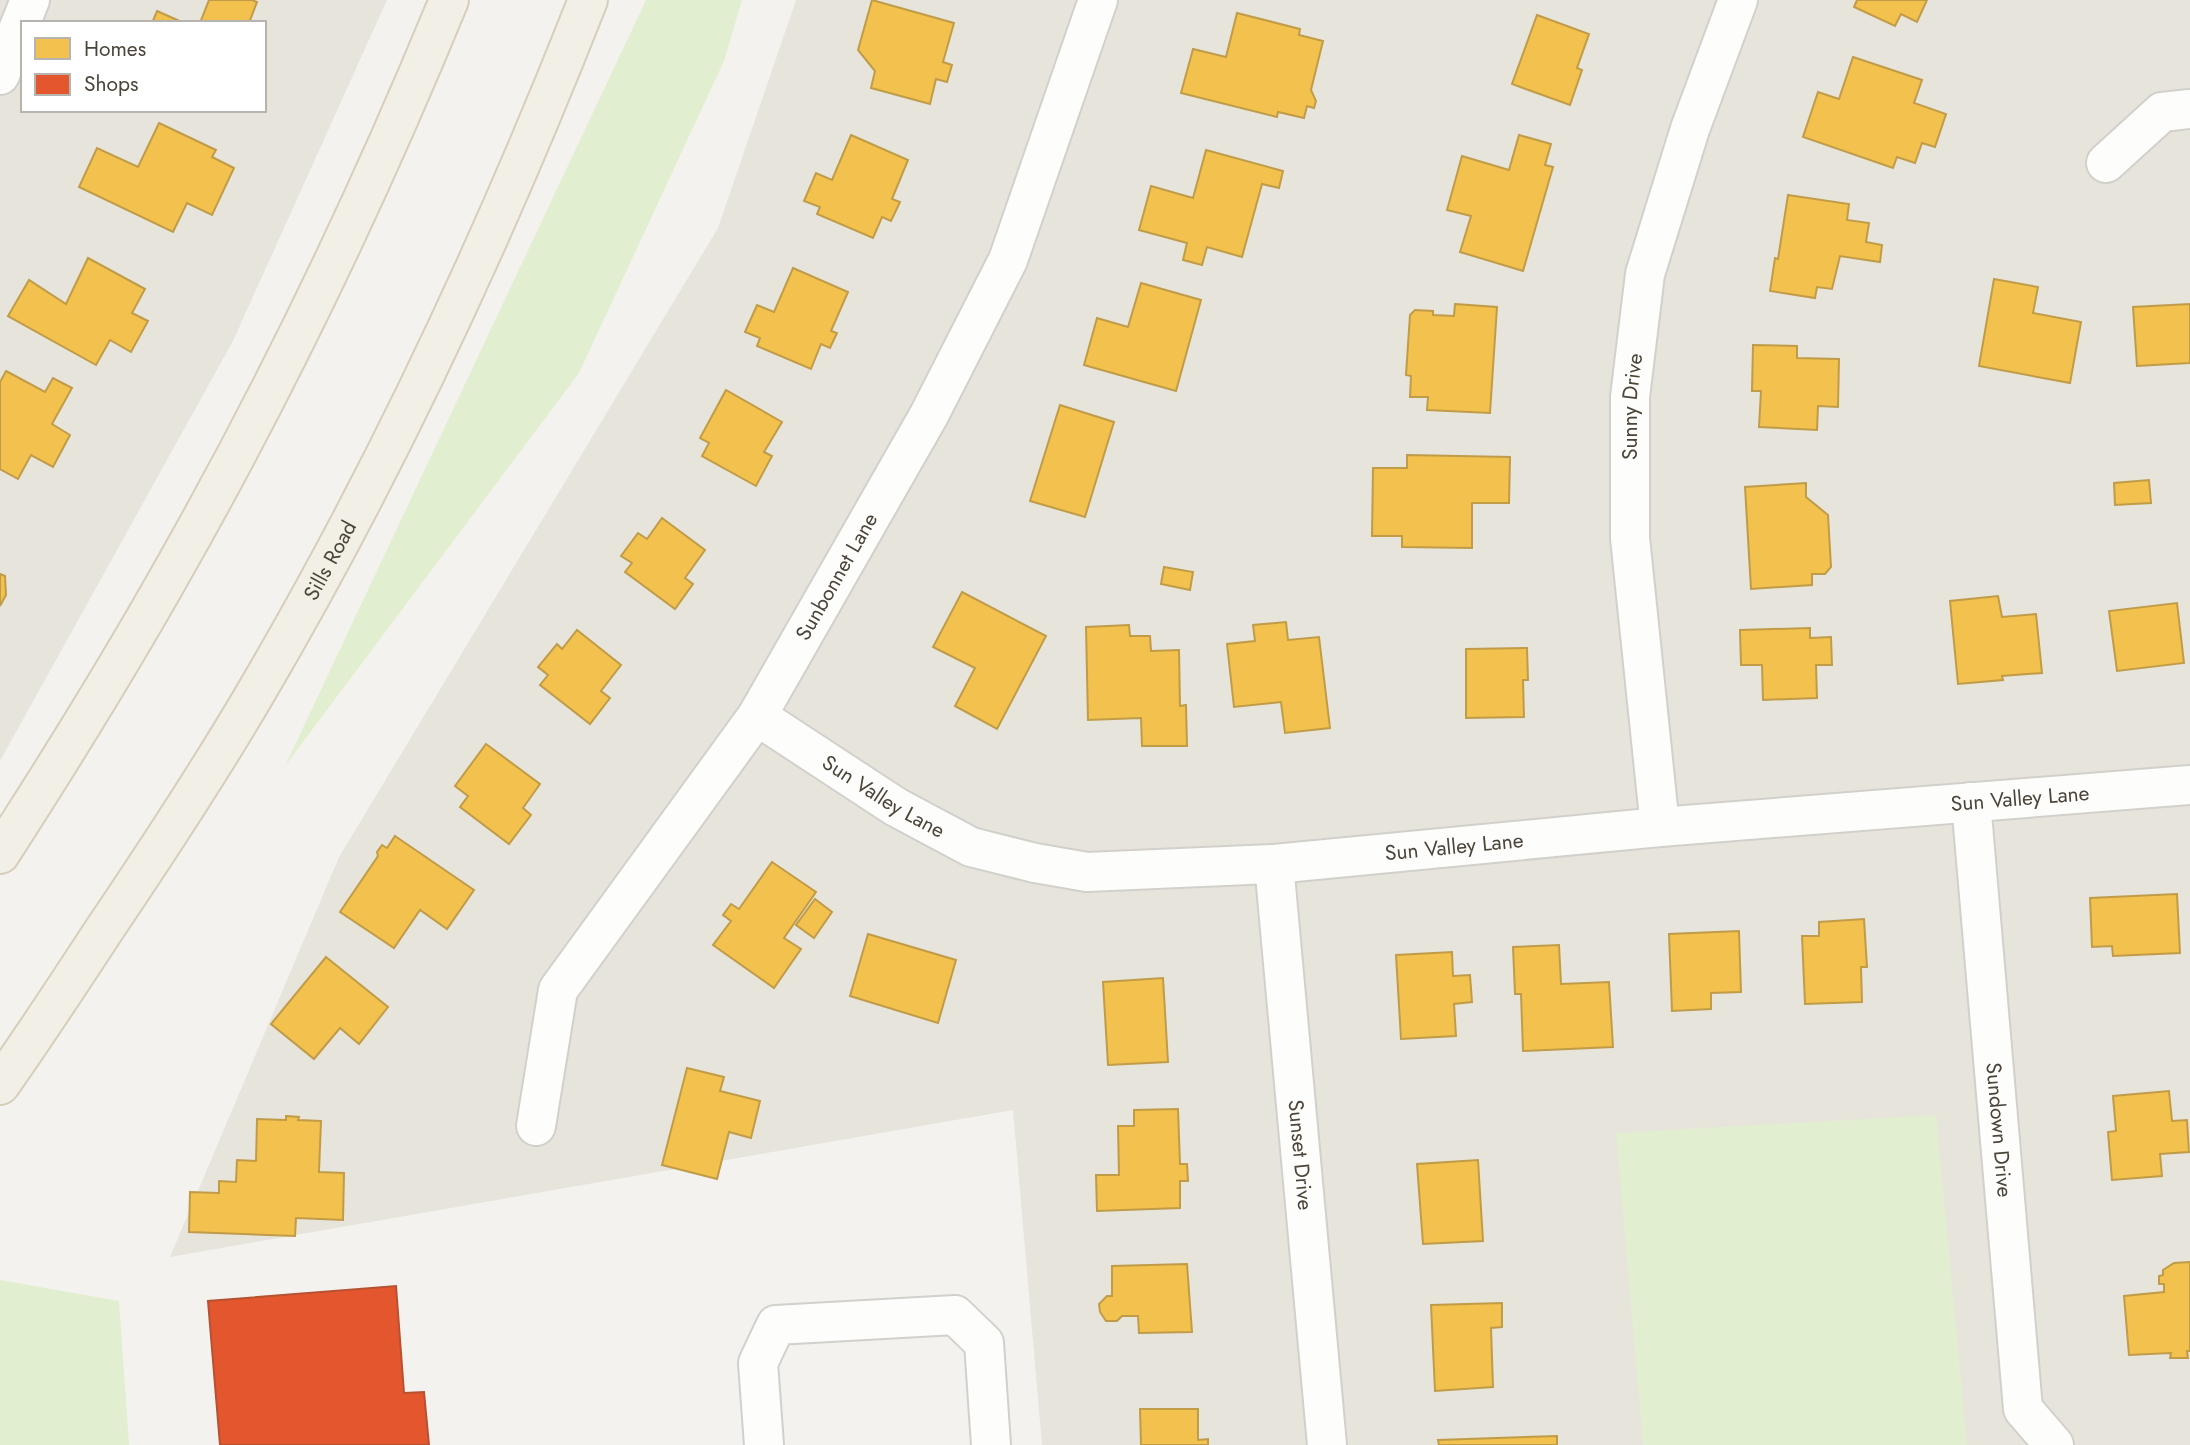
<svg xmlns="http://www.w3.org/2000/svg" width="2190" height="1445" font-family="Jost,sans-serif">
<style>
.residential{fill:#e7e4dc;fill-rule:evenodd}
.green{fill:#e1eecf}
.homes{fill:#f2c14e;stroke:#c09c48;stroke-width:2}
.shops{fill:#e4572e;stroke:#b65131;stroke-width:2}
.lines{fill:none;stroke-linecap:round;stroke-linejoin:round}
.minor-casing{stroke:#d2d0cb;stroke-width:42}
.major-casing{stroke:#d6cebb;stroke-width:42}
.minor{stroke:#fdfdfc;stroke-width:38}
.major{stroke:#f2efe6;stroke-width:38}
.labels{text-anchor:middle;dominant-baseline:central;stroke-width:7;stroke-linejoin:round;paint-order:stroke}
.street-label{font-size:21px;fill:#4b4439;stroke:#fff}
</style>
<rect width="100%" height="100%" fill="#f4f2ee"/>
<g class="residential">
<path d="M0,0H387L233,341L0,761ZM23,23H264V110H23Z"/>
<path d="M796,0H2190V1445H1042L1013,1110L170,1257L339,857L718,228Z"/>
</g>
<g class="green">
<path d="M646,0H742L724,61L579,373L285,766Z"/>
<path d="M1936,1115L1967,1445H1643L1616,1133Z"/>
<path d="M0,1280L119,1301L129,1445H0Z"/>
</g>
<g class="homes">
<path d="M209,0H252L257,2L249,23H200Z"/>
<path d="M872,0L954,23L943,62L952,65L947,82L936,79L930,104L871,88L875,71L858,50Z"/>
<path d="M1857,0H1927L1917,22L1901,14L1895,26L1854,7Z"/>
<path d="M157,11L184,23H152Z"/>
<path d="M1237,13L1300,29L1299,35L1323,41L1311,90L1316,101L1314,108L1307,106L1304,118L1278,112L1277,117L1181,93L1193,49L1226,57Z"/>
<path d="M1537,15L1589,34L1577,68L1582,70L1570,105L1512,84Z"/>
<path d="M1853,57L1922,80L1914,103L1946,114L1935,147L1922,143L1915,163L1897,157L1893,168L1803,137L1818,92L1839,99Z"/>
<path d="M159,123L216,150L212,157L234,168L212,215L187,203L173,232L79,187L97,148L138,167Z"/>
<path d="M851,135L908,160L892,199L900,202L891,221L882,217L873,238L817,214L820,207L804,201L816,173L832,180Z"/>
<path d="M1519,135L1551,144L1545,165L1553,167L1523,271L1460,252L1471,216L1447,210L1462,156L1509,170Z"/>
<path d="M1206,150L1283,171L1279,188L1262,184L1242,257L1207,247L1202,265L1183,260L1187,243L1139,230L1151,186L1193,198Z"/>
<path d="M1788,195L1849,204L1847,220L1869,223L1866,242L1882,245L1880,262L1840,256L1832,289L1817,287L1815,298L1770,291L1775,258L1778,259Z"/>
<path d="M88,258L145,289L132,313L148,321L131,352L110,340L96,365L8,316L29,280L66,304Z"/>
<path d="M793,268L848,292L831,331L837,333L830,348L821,344L811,369L757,346L760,338L745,332L757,305L774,312Z"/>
<path d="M1994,279L2038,287L2033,313L2081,322L2070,383L1979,366Z"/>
<path d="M1141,283L1201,300L1176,391L1084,365L1097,318L1128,327Z"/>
<path d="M1455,304L1497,307L1490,413L1427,410L1428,397H1410L1411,376L1406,375L1410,315L1415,310L1433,311V315L1454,316Z"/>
<path d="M2190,304V363L2137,366L2133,307Z"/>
<path d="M1753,345L1797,346V358L1839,359L1838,407L1818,406L1817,430L1759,427L1761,391H1752Z"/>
<path d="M6,371L45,392L53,378L72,388L52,424L70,435L53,467L31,455L18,479L0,469V382Z"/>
<path d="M726,390L782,422L764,452L772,456L756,486L702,456L709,443L700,438Z"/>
<path d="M1060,405L1114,422L1085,517L1030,501Z"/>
<path d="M1407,455L1510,457L1509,503H1472V548L1402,547V536H1372L1373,468H1407Z"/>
<path d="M2149,480L2151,503L2115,505L2114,483Z"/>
<path d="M1806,483V497L1828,515L1831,567L1825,574H1812V585L1751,589L1745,487Z"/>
<path d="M662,518L705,550L685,578L693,584L675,609L625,572L632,563L621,556L638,533L647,539Z"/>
<path d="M1164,567L1193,572L1190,590L1161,584Z"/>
<path d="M0,574L5,576L6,595L0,606Z"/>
<path d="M962,592L1046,636L997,729L955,706L975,668L933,647Z"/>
<path d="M1998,596L2002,617L2036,614L2042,673L2002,676L2003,680L1958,684L1950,601Z"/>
<path d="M2177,603L2184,663L2117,671L2109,611Z"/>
<path d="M1286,622L1288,640L1319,637L1330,728L1285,733L1281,702L1234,707L1227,644L1255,641L1253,625Z"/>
<path d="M1129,625L1130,636H1150L1151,651L1179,650L1180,706L1186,705L1187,746H1142L1141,718L1088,720L1086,627Z"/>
<path d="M1810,628V638L1831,637L1832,665H1816L1817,698L1763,700L1762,665H1741L1740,630Z"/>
<path d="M577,630L621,665L601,691L610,698L590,724L540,685L548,675L538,667L557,644L562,649Z"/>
<path d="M1527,648L1528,680H1523L1524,717L1466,718V649Z"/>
<path d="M486,744L540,784L523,808L531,815L509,844L460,807L468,796L455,786Z"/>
<path d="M395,836L474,890L447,929L420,910L394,948L340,912L378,856L377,852L382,845L387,848Z"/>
<path d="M772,862L816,892L784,938L801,949L774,988L713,945L731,921L723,915L731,904L739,909Z"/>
<path d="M2177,894L2180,953L2113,956L2112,946L2092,947L2090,898Z"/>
<path d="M815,899L832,912L814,938L796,925Z"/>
<path d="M1864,919L1867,967H1861L1862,1002L1805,1004L1802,936H1819V922Z"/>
<path d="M1739,931L1741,992L1711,993V1009L1672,1011L1669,934Z"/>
<path d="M868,934L956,960L938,1023L850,996Z"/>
<path d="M1559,945L1561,984L1609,982L1613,1047L1523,1051L1521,994H1515L1513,947Z"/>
<path d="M1452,952L1453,976L1470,975L1472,1002L1454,1004L1456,1036L1401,1039L1396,955Z"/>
<path d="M326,957L388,1007L359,1044L340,1028L314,1059L271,1024Z"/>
<path d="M1163,978L1168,1062L1108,1065L1103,982Z"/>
<path d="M687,1068L724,1077L720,1091L760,1101L751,1138L729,1132L717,1179L662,1165Z"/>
<path d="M2169,1091L2172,1121L2187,1120L2189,1152L2160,1154L2162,1176L2112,1180L2108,1132L2116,1131L2113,1096Z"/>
<path d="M1178,1109L1180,1164H1187L1188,1181H1180V1208L1097,1211L1096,1175H1119L1118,1126H1134V1110Z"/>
<path d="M286,1116L299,1117L298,1120L321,1121L319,1172L344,1173L343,1220L296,1218L295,1236L189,1232L190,1192L219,1193V1181L236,1182L237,1160L256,1161L257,1119L286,1120Z"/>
<path d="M1478,1160L1483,1241L1423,1244L1417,1164Z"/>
<path d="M2190,1262V1351H2187L2188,1358H2170L2171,1353L2129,1355L2124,1296L2164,1292V1284H2159V1276L2163,1275V1270L2174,1263Z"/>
<path d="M1187,1264L1192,1332L1139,1333L1138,1316H1122L1117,1321H1106L1100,1312L1099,1304L1107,1296H1112V1266Z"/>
<path d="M1502,1303V1327L1491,1328L1493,1387L1435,1391L1431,1305Z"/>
<path d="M1140,1409H1198V1440L1208,1439V1445H1141Z"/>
<path d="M1557,1436V1445H1439L1438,1440Z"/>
</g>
<path class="shops" d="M396,1286L404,1393L424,1392L429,1445H220L208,1301Z"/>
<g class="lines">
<g class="minor-casing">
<g id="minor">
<path d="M0,75L30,0"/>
<path d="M2106,163L2162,112L2190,109"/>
<path id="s1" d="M757,716L896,807L971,847L1035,863L1087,872L1274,864L1660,827L2190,785"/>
<path id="s2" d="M1971,802L2023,1409L2054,1445"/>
<path id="s3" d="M1660,827L1630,538V397L1645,274L1690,129L1738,0"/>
<path id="s4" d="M1274,864L1327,1445"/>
<path id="s5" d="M536,1126L558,990L757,716L929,415L1008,260L1098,0"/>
<path d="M764,1445L758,1363L776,1325L955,1315L984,1343L991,1445"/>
</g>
</g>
<g class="major-casing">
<g id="major">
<path d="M0,854C60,761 119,666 173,570C277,387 369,195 449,0"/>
<path id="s6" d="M0,1085C36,1034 70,982 104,930C156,853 208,774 255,694C385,473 494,239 588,0"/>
</g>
</g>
<use href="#minor" class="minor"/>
<use href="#major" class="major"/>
</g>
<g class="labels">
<g class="street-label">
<text stroke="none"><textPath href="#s3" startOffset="422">Sunny Drive</textPath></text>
<text stroke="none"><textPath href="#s6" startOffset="620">Sills Road</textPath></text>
<text stroke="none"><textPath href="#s5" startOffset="637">Sunbonnet Lane</textPath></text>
<text stroke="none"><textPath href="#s1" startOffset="150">Sun Valley Lane</textPath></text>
<text stroke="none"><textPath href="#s1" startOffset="1306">Sun Valley Lane</textPath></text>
<text stroke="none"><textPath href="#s1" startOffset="738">Sun Valley Lane</textPath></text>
<text stroke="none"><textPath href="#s2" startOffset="329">Sundown Drive</textPath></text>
<text stroke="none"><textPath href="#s4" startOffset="292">Sunset Drive</textPath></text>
</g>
</g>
<rect x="21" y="21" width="245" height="91" fill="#ffffff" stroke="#b7b4b0" stroke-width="2"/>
<rect x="35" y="38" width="35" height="21" fill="#f2c14e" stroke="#b7b4b0" stroke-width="2"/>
<text x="84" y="56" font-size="21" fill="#4b4439">Homes</text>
<rect x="35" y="74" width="35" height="21" fill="#e4572e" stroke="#b7b4b0" stroke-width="2"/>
<text x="84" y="91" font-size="21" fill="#4b4439">Shops</text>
</svg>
